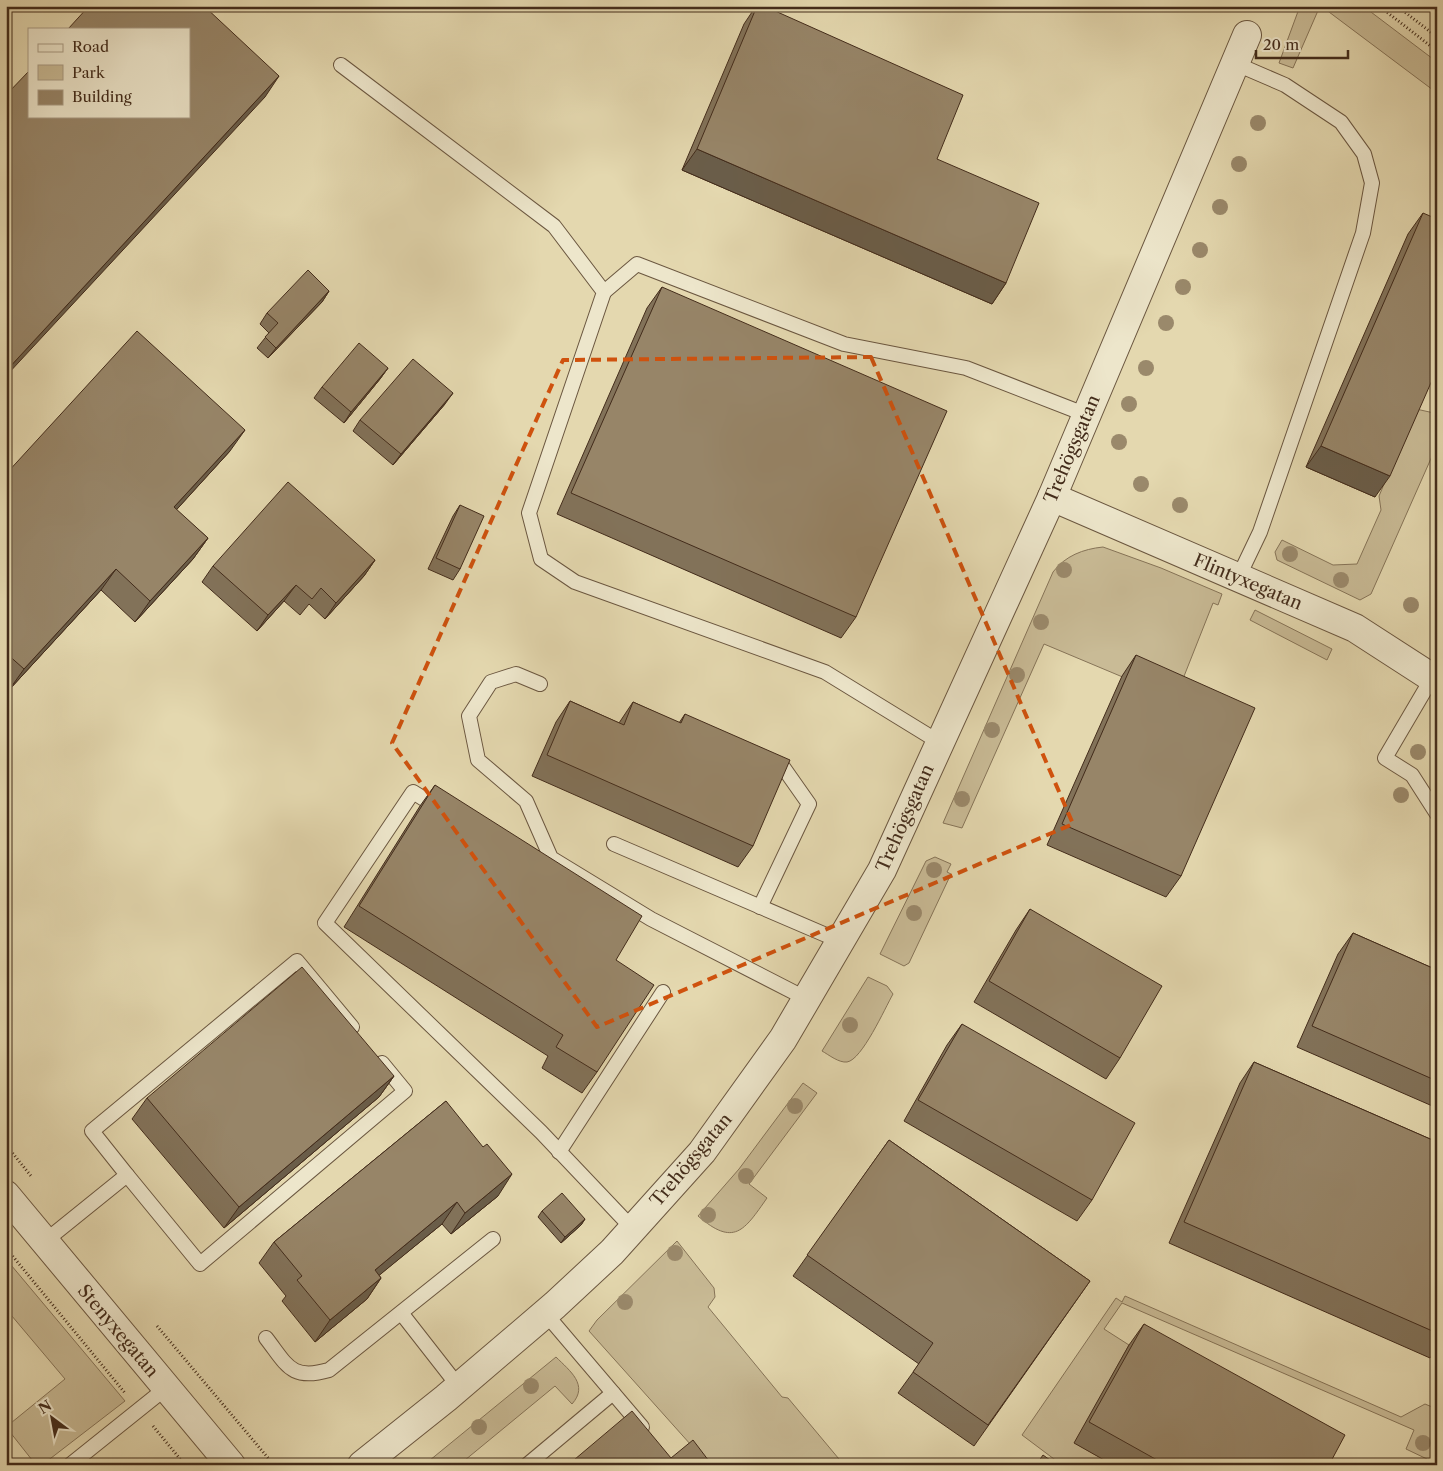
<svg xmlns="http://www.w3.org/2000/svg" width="1443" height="1471" font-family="'Libre Caslon Text',serif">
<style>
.green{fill:#c9bb96;stroke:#867458}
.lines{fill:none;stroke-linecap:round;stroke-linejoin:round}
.service-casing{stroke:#6b5740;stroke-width:16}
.minor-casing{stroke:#6b5740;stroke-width:30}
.tertiary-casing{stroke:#6b5740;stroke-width:30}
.path{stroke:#432c1b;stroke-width:3;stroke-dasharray:1 2.5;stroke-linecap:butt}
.service{stroke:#ede6cb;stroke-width:14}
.minor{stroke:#ede6cb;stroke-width:28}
.tertiary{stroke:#ede6cb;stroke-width:28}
.tree{fill:#9a896b}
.wall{fill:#827259;stroke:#432c1b}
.shaded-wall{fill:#6a5d49;stroke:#432c1b}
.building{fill:#978568;stroke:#432c1b}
.marked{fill:none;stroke:#cf520e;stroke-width:4;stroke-dasharray:10 6;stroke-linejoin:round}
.labels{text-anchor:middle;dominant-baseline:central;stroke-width:4.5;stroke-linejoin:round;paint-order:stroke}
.street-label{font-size:18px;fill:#432c1b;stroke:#ede6cb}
</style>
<rect width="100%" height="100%" fill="#e4d8af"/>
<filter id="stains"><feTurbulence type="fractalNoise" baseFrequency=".004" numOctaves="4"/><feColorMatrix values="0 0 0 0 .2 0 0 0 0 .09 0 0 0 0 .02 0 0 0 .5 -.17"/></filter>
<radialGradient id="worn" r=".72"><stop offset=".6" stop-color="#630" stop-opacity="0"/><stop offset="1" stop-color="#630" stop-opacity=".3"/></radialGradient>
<g class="green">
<path d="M1300,6H1320L1293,68L1279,63Z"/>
<path d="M1321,6H1363L1437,62V93Z"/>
<path d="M1437,408V445L1371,594L1360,600L1277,560L1275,552L1282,540L1333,565L1357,564L1381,510L1379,496L1416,409L1434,413Z"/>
<path d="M1103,547L1161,568L1222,594L1218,605L1213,603L1175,699L1044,644L962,828L943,823L1053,572C1065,556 1083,549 1103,547Z"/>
<path d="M1255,610L1332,649L1327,660L1250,620Z"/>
<path d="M935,857L951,864L947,872L951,874L909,963L904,966L880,954L926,861Z"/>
<path d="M868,977L887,986L893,994C885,1008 862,1060 847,1062C839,1063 829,1055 822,1051Z"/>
<path d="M803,1083L817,1093L749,1184L767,1198C744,1231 734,1247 698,1216L739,1169Z"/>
<path d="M677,1241L714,1288L715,1297L708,1307L782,1397L788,1398L844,1465H684L691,1445L589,1331L597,1320Z"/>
<path d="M6,1259L125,1401L42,1465H36L6,1427L65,1379L6,1309Z"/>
<path d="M1125,1296L1401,1417L1425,1404L1437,1409V1465H1424L1427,1459L1406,1449L1414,1430L1122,1303L1104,1329L1129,1345L1075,1443L1113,1465H1062L1022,1435L1116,1298L1122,1302Z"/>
<path d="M556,1357C570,1371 589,1385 572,1404L555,1386L459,1465H424Z"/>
</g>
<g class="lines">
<g class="service-casing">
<g id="service">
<path d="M1234,63L1285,85L1341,122L1364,154L1372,183L1363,233L1260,532L1238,578"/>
<path d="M341,65L554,226L604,292L529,513L541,559L575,582L825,672L939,742"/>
<path d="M604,292L637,264L844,344L966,368L1087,415"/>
<path d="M1432,678L1385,758L1412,775L1437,814"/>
<path d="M540,684L516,674L491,682L469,716L478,760L526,801L551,858L651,919L807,999"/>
<path d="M440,809L413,792L325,923L541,1132L633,1229"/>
<path d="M614,844L840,941"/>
<path d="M760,907L809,804L783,767L771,762"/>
<path d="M559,1152L663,992"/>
<path d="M127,1175L200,1264L405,1091L382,1063"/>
<path d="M44,1242L127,1175L92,1131L297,961L352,1027"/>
<path d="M545,1313L642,1427"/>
<path d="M402,1314L459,1387"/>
<path d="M266,1338C287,1365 291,1381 329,1370L493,1239"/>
<path d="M70,1465L166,1388"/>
<path d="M527,1465L613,1393"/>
</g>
</g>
<g class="minor-casing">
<g id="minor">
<path d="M1052,497L1355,628L1437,681"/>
<path d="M362,1465L446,1398L555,1305L612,1252L702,1152L783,1039L882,870L1052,497L1247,35"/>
</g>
</g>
<g class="tertiary-casing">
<path id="tertiary" d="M6,1195L231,1465"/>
</g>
<g class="path">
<path d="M1379,6L1437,51"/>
<path d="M1397,6L1437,37"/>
<path d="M6,1145L31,1176"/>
<path d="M6,1248L125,1393"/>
<path d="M157,1326L274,1465"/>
<path d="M153,1426L185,1465"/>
</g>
<use href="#service" class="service"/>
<use href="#minor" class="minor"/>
<use href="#tertiary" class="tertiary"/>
</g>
<g class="tree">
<circle cx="1258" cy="123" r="8"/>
<circle cx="1239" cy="164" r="8"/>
<circle cx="1220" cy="207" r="8"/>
<circle cx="1200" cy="250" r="8"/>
<circle cx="1183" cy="287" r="8"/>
<circle cx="1166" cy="323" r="8"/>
<circle cx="1146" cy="368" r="8"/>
<circle cx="1129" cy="404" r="8"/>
<circle cx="1119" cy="442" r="8"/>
<circle cx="1141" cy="484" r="8"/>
<circle cx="1180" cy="505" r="8"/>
<circle cx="1290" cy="554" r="8"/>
<circle cx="1064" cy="570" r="8"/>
<circle cx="1341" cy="580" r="8"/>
<circle cx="1411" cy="605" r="8"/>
<circle cx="1041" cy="622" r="8"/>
<circle cx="1017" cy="675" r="8"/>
<circle cx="992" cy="730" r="8"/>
<circle cx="1418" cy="752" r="8"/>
<circle cx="1401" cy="795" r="8"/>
<circle cx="962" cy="799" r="8"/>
<circle cx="934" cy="870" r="8"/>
<circle cx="914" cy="913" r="8"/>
<circle cx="850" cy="1025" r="8"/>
<circle cx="795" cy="1106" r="8"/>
<circle cx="746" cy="1176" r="8"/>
<circle cx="708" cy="1215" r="8"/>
<circle cx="675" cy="1253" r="8"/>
<circle cx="625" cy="1302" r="8"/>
<circle cx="531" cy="1386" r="8"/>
<circle cx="479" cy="1427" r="8"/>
<circle cx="1423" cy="1443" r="8"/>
</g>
<g class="wall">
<path d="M756,6H764L937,159L1006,283L992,304L682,170L744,24Z"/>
<path d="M1423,213L1375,497L1306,467L1408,234Z"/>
<path d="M662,287L856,617L841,638L557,514L647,308Z"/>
<path d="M329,291L322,302L268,358L257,348L269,333L260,324L267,313Z"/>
<path d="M388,368L380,379L344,423L314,398L322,387Z"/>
<path d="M445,404L393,465L353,431L360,420Z"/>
<path d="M230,451L176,510L208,538L193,559L135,622L101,590L9,690L6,688V474Z"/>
<path d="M460,505V569L453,580L428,569L453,516Z"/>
<path d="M375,560L364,576L325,619L309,604L300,615L284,601L257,631L202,582L213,566Z"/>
<path d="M1136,655L1181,876L1166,897L1047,845L1122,676Z"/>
<path d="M570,701L619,723L633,702L679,723L685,714L753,846L738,867L532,776L556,722Z"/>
<path d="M435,785L616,960L597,1072L582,1093L542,1068L548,1056L344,927L420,806Z"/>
<path d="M1030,909L1120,1058L1106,1079L974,1002L1016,930Z"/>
<path d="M1353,933L1437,970V1108L1297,1047L1338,954Z"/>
<path d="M962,1024L1092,1200L1077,1221L904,1121L947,1045Z"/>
<path d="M1254,1062L1437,1142V1348L1430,1358L1169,1243L1240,1083Z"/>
<path d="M394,1076L379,1097L224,1228L132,1119L147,1098Z"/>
<path d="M446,1101L498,1196L451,1234L442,1224L379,1275L381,1278L367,1299L315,1342L282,1301L286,1296L259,1263L274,1242Z"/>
<path d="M889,1140L1090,1281L974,1446L898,1393L919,1364L793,1276Z"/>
<path d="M542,1211L585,1219L581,1225L561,1243L538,1217Z"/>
<path d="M1144,1324L1329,1465H1113L1074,1443L1129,1345Z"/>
</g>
<g class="shaded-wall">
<path d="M279,76L265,97L6,376V371Z"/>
<path d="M697,149L1006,283L992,304L682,170Z"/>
<path d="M329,291L322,302L268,358L276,348Z"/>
<path d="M388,368L380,379L344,423L351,412Z"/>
<path d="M453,393L445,404L393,465L401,454Z"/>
<path d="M245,430L230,451L159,529L174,507Z"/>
<path d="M1321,446L1390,476L1375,497L1306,467Z"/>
<path d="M208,538L193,559L135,622L150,601Z"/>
<path d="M375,560L364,576L325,619L336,603Z"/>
<path d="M116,569L101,590L9,690L24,669Z"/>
<path d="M296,585L284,601L257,631L268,615Z"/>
<path d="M394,1076L379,1097L224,1228L239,1207Z"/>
<path d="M512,1174L498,1196L451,1234L465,1213Z"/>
<path d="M457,1202L442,1224L360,1291L375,1270Z"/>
<path d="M585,1219L581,1225L561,1243L565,1237Z"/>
<path d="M381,1278L367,1299L315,1342L330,1320Z"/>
</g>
<g class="building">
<path d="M89,6H204L279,76L6,371V95L29,71V116H189V29H68Z"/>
<path d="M757,6H764L963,95L937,159L1039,203L1006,283L697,149Z"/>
<path d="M1423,213L1437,219V369L1390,476L1321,446Z"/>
<path d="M308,270L329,291L276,348L265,337L278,323L267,313Z"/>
<path d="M662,287L947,411L856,617L571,493Z"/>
<path d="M137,331L245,430L174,507L208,538L150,601L116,569L24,669L6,653V474Z"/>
<path d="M359,343L388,368L351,412L322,387Z"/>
<path d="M413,359L453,393L401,454L360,420Z"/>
<path d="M288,482L375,560L336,603L321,588L312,599L296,585L268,615L213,566Z"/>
<path d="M460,505L484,516L460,569L436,558Z"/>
<path d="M1136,655L1255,708L1181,876L1062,824Z"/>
<path d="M570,701L624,725L633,702L681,723L685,714L790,760L753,846L547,755Z"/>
<path d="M435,785L642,916L616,960L654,985L597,1072L556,1047L563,1035L359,906Z"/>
<path d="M1030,909L1162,986L1120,1058L989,981Z"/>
<path d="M1353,933L1437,970V1081L1312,1026Z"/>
<path d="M302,967L394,1076L239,1207L147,1098Z"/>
<path d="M962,1024L1135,1123L1092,1200L918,1100Z"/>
<path d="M1254,1062L1437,1142V1333L1184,1222Z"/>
<path d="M446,1101L483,1147L487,1144L512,1174L465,1213L457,1202L375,1270L381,1278L330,1320L297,1280L302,1276L274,1242Z"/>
<path d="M889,1140L1090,1281L988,1425L913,1372L933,1343L807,1255Z"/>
<path d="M562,1193L585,1219L565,1237L542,1211Z"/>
<path d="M1144,1324L1345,1435L1329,1465H1166L1089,1422Z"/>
<path d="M632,1411L671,1458L693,1440L712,1465H568Z"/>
<path d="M1043,1455L1057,1465H1036Z"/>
</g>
<path class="marked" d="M871,357L1073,824L597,1027L392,743L563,360Z"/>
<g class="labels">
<g class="street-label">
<text transform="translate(1072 449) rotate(-67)">Trehögsgatan</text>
<text transform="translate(1248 582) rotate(23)">Flintyxegatan</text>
<text transform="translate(905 818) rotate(-66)">Trehögsgatan</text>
<text transform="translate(691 1160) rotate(-50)">Trehögsgatan</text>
<text transform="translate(118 1331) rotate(50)">Stenyxegatan</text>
</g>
</g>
<rect width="1443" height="1471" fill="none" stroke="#e4d8af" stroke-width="25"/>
<rect x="8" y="8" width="1428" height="1456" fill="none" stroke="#432c1b" stroke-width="2.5"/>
<rect x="12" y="12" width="1418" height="1446" fill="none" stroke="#432c1b"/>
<rect x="28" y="28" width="162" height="90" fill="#ede6cb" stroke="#a99c85"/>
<rect x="38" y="44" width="25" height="8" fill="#ede6cb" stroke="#a99c85"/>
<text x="72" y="52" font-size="15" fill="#432c1b">Road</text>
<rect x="38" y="65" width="25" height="15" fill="#c9bb96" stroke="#a99c85"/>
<text x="72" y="78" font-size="15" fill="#432c1b">Park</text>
<rect x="38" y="90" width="25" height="15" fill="#978568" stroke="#a99c85"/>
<text x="72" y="102" font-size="15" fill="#432c1b">Building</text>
<g transform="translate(52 1418) rotate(328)" stroke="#ede6cb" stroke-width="4" paint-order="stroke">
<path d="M0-4L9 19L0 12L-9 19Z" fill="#432c1b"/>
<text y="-8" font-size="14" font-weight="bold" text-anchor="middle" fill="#432c1b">N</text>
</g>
<path d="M1256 50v8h92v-8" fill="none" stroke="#432c1b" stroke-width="2.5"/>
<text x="1263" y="50" font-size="15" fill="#432c1b" stroke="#ede6cb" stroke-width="4" paint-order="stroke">20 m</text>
<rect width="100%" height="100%" filter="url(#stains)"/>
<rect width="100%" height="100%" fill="url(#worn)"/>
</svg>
